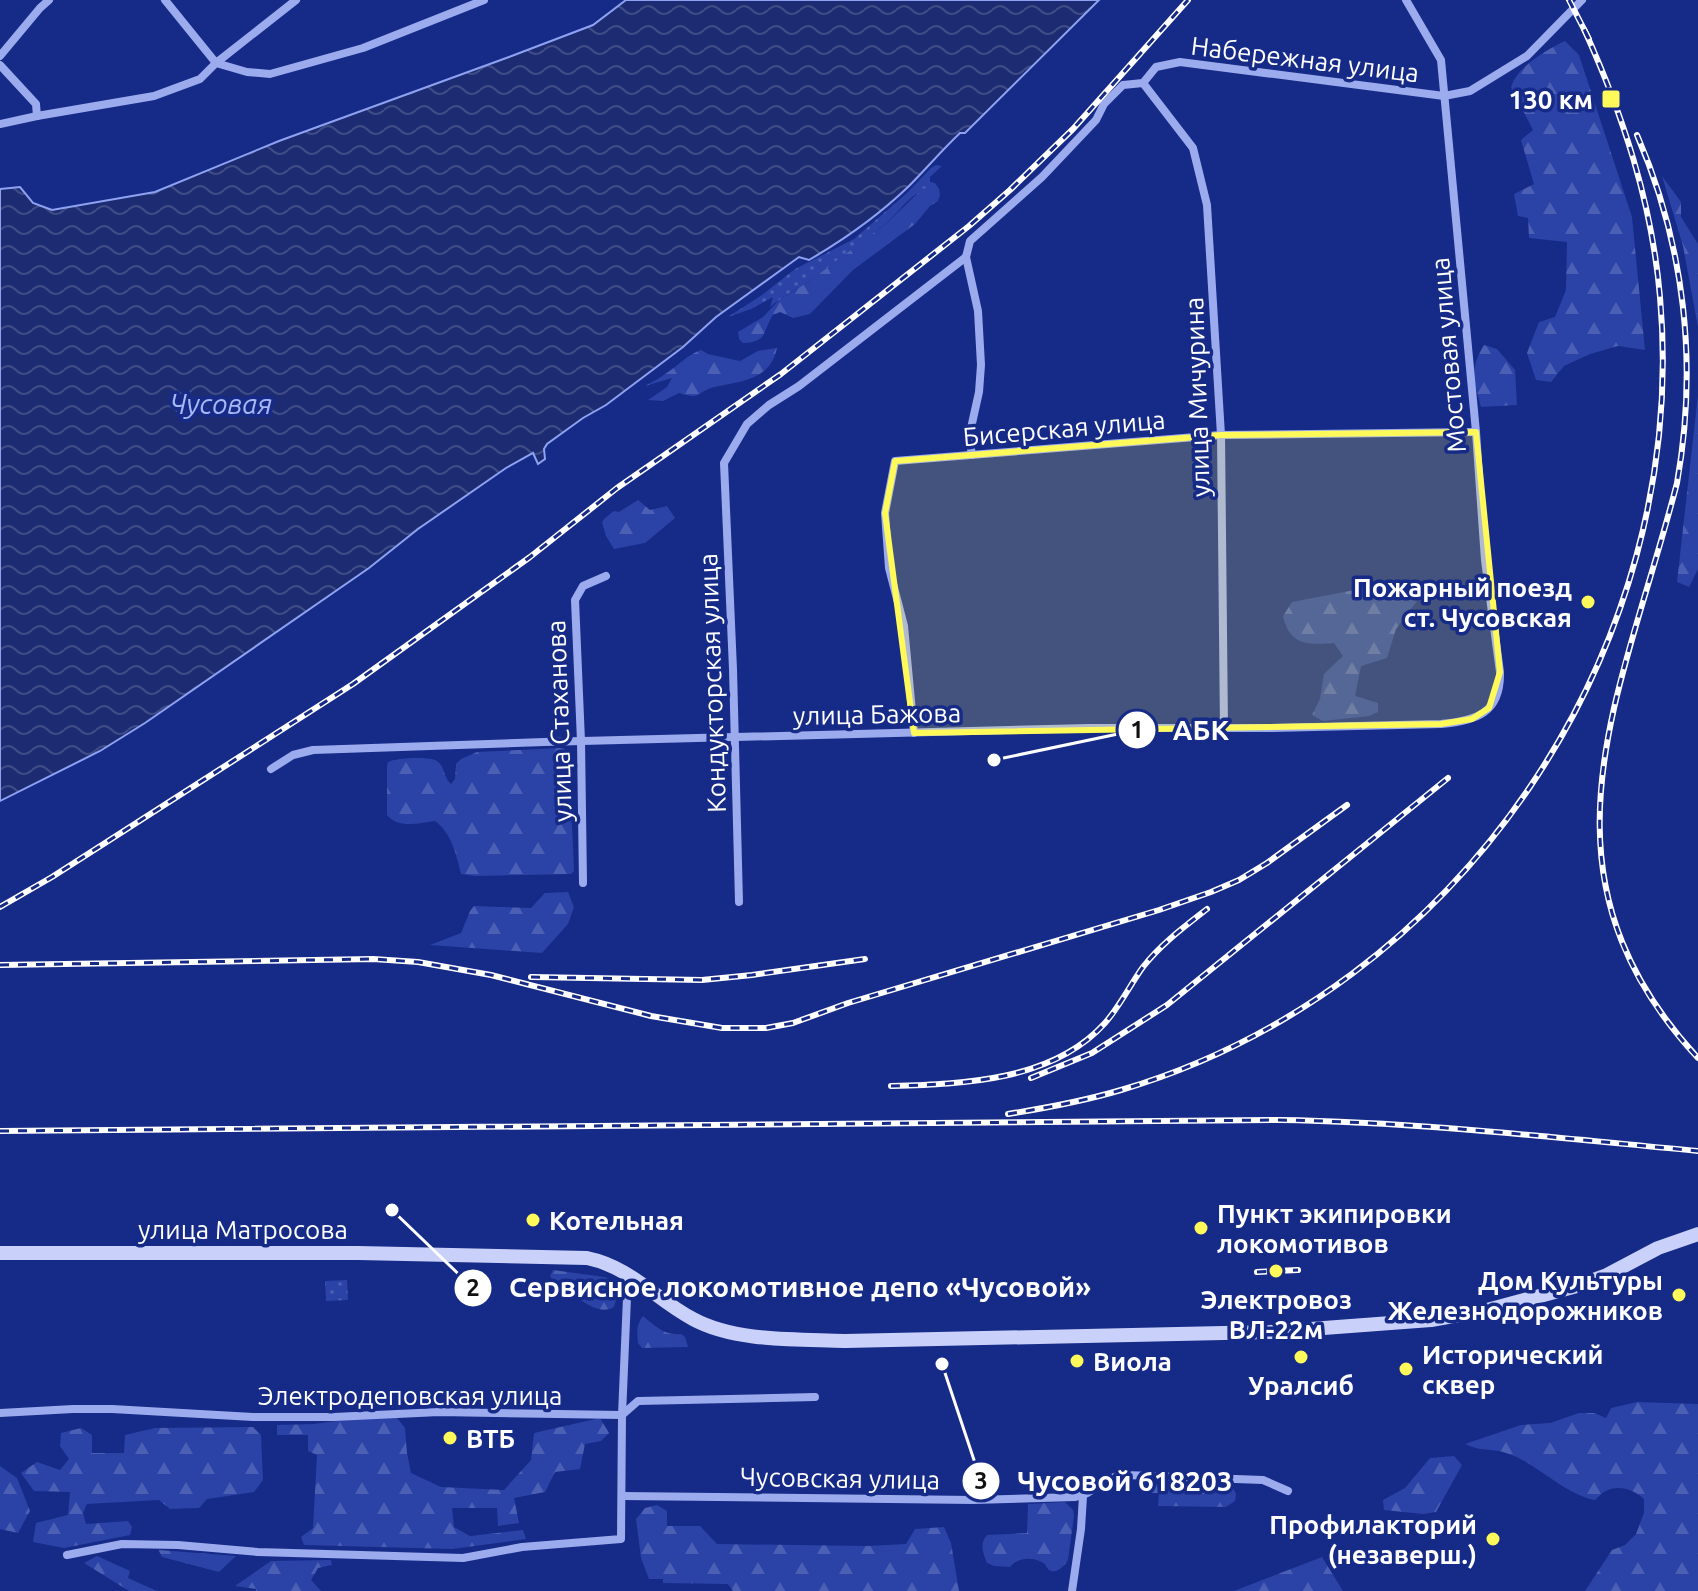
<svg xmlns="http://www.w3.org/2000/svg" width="1698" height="1591" font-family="Ubuntu,sans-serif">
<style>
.grass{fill:url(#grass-dots)}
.forest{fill:url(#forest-firs)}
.water{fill:url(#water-waves);stroke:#8ea2f1;stroke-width:2}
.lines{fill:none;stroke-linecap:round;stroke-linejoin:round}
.street{stroke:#9cabee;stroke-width:8}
.secondary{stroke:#c9d1fa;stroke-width:14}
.rail-casing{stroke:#fff;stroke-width:6}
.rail{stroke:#162a87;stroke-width:3;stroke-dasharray:9;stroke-linecap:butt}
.marked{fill:#fffa59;fill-opacity:0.2;stroke:#fffa59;stroke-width:6;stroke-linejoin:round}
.poi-dot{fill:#fffa59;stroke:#162a87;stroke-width:3}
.labels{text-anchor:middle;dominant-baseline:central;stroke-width:7;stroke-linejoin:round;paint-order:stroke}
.street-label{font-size:26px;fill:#fff;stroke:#162a87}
.poi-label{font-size:26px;font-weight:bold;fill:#fff;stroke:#162a87;text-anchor:start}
.water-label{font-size:28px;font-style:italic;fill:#a7b7f5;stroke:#162a87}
.leader{fill:none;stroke:#fff;stroke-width:3}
.callout-dot{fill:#fff;stroke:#162a87;stroke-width:3}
.mark-label{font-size:24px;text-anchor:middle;font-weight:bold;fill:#111}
.callout-label{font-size:28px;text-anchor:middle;font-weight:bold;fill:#fff;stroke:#162a87;stroke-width:7;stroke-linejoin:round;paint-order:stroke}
</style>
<defs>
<pattern id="grass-dots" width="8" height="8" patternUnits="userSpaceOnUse" patternTransform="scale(2)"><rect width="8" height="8" fill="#2b43a7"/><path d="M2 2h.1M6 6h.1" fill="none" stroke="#4b5fb4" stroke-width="1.8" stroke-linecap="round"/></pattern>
<pattern id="forest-firs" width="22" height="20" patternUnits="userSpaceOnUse" patternTransform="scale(2)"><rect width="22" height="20" fill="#2b43a7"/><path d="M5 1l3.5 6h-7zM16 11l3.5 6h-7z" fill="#4b5fb4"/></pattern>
<pattern id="water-waves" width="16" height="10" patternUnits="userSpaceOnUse" patternTransform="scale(2)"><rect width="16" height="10" fill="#1d2c72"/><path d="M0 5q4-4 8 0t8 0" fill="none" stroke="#3f4c87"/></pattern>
</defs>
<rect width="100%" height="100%" fill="#162a87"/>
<g class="grass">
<path d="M936,165L942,166L930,177V182L935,183L939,189C918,181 900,212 885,224C861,243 836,262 811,280C797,289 783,296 770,307L773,297L751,309L728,317L762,295L795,269L854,239L907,193L931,168Z"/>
<path d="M347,1280L348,1300L326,1301L325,1281Z"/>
</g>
<g class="forest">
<path d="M1565,41L1579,55L1632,217L1645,350L1618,346L1590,354L1564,366L1551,382L1536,380L1527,353L1539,322L1555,317L1566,290L1567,242L1529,238L1528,218L1518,216L1514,194L1534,184L1521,140L1533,130L1511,87C1517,67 1546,50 1565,41Z"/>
<path d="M1662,176L1681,202V217L1698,244V327L1683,246Z"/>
<path d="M932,186L939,189L940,195L938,201L930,206L915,224L853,270L810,314L793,318L780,312L773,315C762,332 768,342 743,343L739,339L738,332L763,317L779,300L811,280L888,222L922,189Z"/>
<path d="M1484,345L1497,349L1515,370L1517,405L1481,407C1474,380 1469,370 1484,345Z"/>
<path d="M777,348C770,381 741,381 715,387C696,391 703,401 679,393L663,401L648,400L667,387L672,378L645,386C653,382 661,377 668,372C680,364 687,355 701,350L708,354L740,361L758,351Z"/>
<path d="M1698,395V569L1689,587L1677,582Z"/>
<path d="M638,500L650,510L667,506L675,518L645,543L614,549L606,536L602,522L605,518L614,511L619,512Z"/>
<path d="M1394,586H1410L1417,601L1396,629L1387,658L1361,666L1355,696L1378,703V712L1369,716L1323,721L1312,715L1320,699L1324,674L1343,656L1334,643C1308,645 1290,646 1283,616L1292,602L1360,589Z"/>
<path d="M560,748L565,749L569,754L574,871L571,874L475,876L461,874C457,856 451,832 435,821C418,823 399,829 387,815V766L388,762C396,758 429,756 437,761C445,766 443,777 451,784L455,779L456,764L461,759L477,752Z"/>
<path d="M568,892L574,907L568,924L542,953L430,945L461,933L470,911L474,906L531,908L545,893Z"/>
<path d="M553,1270L604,1277C617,1282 619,1294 614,1307C603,1314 589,1306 579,1299L578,1289L573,1285L553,1281L550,1276Z"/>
<path d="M643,1316C655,1326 665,1336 681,1334L685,1337L688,1347L642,1348L638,1343C637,1332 636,1325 643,1316Z"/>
<path d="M1637,1402L1698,1404V1591H1585L1612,1550L1625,1545L1636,1534L1644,1513V1499C1635,1490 1618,1484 1606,1491C1601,1493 1599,1497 1595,1500C1561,1493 1536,1461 1503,1452C1487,1448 1482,1452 1465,1444L1521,1425L1550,1423L1579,1413H1594L1606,1418L1611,1408Z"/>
<path d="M374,1416L397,1418L405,1428L407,1453L411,1473L441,1487L504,1490L531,1460L534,1433L600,1418L609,1433L601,1441L585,1444L580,1469L555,1472L545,1492L514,1498L519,1523L498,1526L497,1508H452L454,1527L470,1536L523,1530L526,1539L452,1549L304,1545L301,1537L313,1528L317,1455L308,1451V1435H277V1425L314,1424Z"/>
<path d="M253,1427L261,1435L263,1480L254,1492L207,1499L199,1508L170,1509L159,1500L87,1504L83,1513L86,1524L128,1521L132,1527L130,1535L64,1548L33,1542L36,1523L68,1515L70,1492L34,1491L21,1473L37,1462L60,1470L69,1459L60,1446L61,1433L81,1428L92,1435V1453H124L125,1435L155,1428Z"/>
<path d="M1454,1456L1462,1465L1436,1512L1423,1514L1384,1510L1383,1500L1405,1488L1430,1458Z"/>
<path d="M0,1466L17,1478L30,1511L18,1533L0,1529Z"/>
<path d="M1144,1484L1233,1487L1236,1495L1235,1501L1226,1507L1158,1506L1159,1493H1143Z"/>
<path d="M1065,1502L1073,1510L1074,1516L1068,1560C1063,1569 1050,1578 1045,1564C1034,1556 1018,1557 1010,1567L994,1566L987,1563C983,1553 979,1544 987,1535L1027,1533L1028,1504Z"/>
<path d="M657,1505L667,1511V1526H700L717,1544L867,1546L906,1544L915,1529L944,1527L951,1543L959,1591H733L728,1584L663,1583V1579H649L641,1558L636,1519L645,1508Z"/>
<path d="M159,1551V1550L236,1556L219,1572L162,1557Z"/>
<path d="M97,1556L130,1571L128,1578L157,1591H129L84,1563Z"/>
<path d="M1322,1557L1343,1591H1234Z"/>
<path d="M331,1560L332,1565L318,1568L311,1580L321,1591H256V1589L235,1586L271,1561Z"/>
</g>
<path class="water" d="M626,0H1099L965,133H960C942,150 926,169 909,186C879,215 845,239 809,260L799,257L716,317L683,347L606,405L583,418L547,444L544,449L545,459L538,464L533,453L506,468L418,529L369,568L145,723L100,751L0,801V189L20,187L33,203L52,210L155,192L279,141L509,57L593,25Z"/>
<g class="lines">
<g class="street">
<path d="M165,0L216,63L296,0"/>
<path d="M0,56L40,8L49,0"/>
<path d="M0,65L36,104L37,116"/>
<path d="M1143,83L1193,148L1207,205L1221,435L1224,729"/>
<path d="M0,124L37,116L154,96L200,79L216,63L247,72L270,74L363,48L484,0"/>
<path d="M966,257L978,311L981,365L979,392L969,437L972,455"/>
<path d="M914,733L904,626L889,568L885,513L895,461L1221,435L1476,432"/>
<path d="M271,769L293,755L313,750L544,742L1089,728H1272L1441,724C1476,721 1501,713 1500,672L1485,560L1476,432L1441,60L1406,0"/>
<path d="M583,883L581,741L575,600L583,586L606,576"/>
<path d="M739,902L733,669L724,463L747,424L769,405L799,386L966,257L970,241L1042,177L1096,120L1104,104L1123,85L1143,83L1156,67L1180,62L1444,96L1470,91L1527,56L1582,0"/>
<path d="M0,1413L73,1409H112L253,1417H334L439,1412L622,1415L638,1401L815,1397"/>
<path d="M622,1496L973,1500L1075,1497C1095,1494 1103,1476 1125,1475L1263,1480L1288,1491"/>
<path d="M67,1555L122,1544L178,1545L258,1552L463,1558L522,1547L621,1539L622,1415L628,1274"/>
<path d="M1072,1591L1081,1529L1083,1496"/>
</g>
<path class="secondary" d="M0,1253H358L587,1258C631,1267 655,1299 693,1319C735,1342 797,1339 845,1341L1270,1332L1431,1320L1487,1310L1577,1286L1607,1275L1658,1248L1698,1234"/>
<g class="rail-casing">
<g id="rail">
<path d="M1569,0L1589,39"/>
<path d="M1637,135C1685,246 1698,365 1677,483C1623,694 1524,870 1698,1058"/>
<path d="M0,907L52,877L353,684L530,557L617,488L781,374L969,226L1010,190L1073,129L1188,0"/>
<path d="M0,965L313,960L373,959L418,962L491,975L651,1016L722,1028H766L793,1023L848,1003L1159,910L1211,892L1239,880L1267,863L1347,805"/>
<path d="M531,977L702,980L752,975L865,959"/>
<path d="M1031,1078L1092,1053L1167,1005L1448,778"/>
<path d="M891,1086C964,1084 1053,1081 1105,1023C1120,1006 1130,985 1143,967C1161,944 1184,927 1207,909"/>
<path d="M1008,1114C1046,1108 1084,1101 1121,1090C1460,990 1691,649 1660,297C1652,203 1623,115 1584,29"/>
<path d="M0,1131L1279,1120C1419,1122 1559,1138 1698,1151"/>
<path d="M1257,1272L1298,1270"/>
</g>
</g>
<use href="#rail" class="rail"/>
</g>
<path class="marked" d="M1476,432L1500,672L1489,708L1472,719L1441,724L914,733L885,513L895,461L1221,435Z"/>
<g class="poi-dot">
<rect x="1601" y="89" width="20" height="20" rx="4"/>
<circle cx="1588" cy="602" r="8"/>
<circle cx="533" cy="1220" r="8"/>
<circle cx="1201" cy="1228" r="8"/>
<circle cx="1276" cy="1271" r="8"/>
<circle cx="1679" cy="1295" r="8"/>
<circle cx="1301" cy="1357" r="8"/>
<circle cx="1077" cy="1361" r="8"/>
<circle cx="1406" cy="1369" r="8"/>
<circle cx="450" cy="1438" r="8"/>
<circle cx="1493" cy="1539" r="8"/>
</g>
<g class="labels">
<g class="street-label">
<text transform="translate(1305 59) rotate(7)">Набережная улица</text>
<text transform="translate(1448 355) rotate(-95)">Мостовая улица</text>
<text transform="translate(1197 397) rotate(-92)">улица Мичурина</text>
<text transform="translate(1064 428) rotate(-5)">Бисерская улица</text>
<text transform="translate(712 683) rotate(-92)">Кондукторская улица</text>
<text transform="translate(877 714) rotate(-1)">улица Бажова</text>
<text transform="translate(559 721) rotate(-92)">улица Стаханова</text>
<text x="243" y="1229">улица Матросова</text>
<text x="410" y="1395">Электродеповская улица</text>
<text transform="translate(840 1478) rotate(1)">Чусовская улица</text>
</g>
<g class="poi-label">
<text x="1593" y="99" text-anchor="end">130 км</text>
<text x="1572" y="587" text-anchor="end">Пожарный поезд<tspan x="1572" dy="30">ст. Чусовская</tspan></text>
<text x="1217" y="1213">Пункт экипировки<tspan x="1217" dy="30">локомотивов</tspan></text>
<text x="549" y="1220">Котельная</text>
<text x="1663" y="1280" text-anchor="end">Дом Культуры<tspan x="1663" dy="30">Железнодорожников</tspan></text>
<text x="1276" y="1299" text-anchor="middle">Электровоз<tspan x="1276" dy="30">ВЛ-22м</tspan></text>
<text x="1422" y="1354">Исторический<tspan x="1422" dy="30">сквер</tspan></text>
<text x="1093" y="1361">Виола</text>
<text x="1301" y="1385" text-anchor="middle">Уралсиб</text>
<text x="466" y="1438">ВТБ</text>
<text x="1477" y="1524" text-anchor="end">Профилакторий<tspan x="1477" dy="30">(незаверш.)</tspan></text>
</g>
<g class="water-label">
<text x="221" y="403">Чусовая</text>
</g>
</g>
<path class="leader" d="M994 760L1137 730M392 1210L473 1288M942 1364L981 1481"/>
<g class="callout-dot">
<circle cx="994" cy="760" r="8"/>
<circle cx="392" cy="1210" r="8"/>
<circle cx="942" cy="1364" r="8"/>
<circle cx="1137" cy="730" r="20"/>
<circle cx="473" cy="1288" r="20"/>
<circle cx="981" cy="1481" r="20"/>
</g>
<g class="mark-label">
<text x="1137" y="738">1</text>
<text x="473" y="1296">2</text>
<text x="981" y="1489">3</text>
</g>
<g class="callout-label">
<text x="1201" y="740">АБК</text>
<text x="800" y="1297">Сервисное локомотивное депо «Чусовой»</text>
<text x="1125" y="1491">Чусовой 618203</text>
</g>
</svg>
